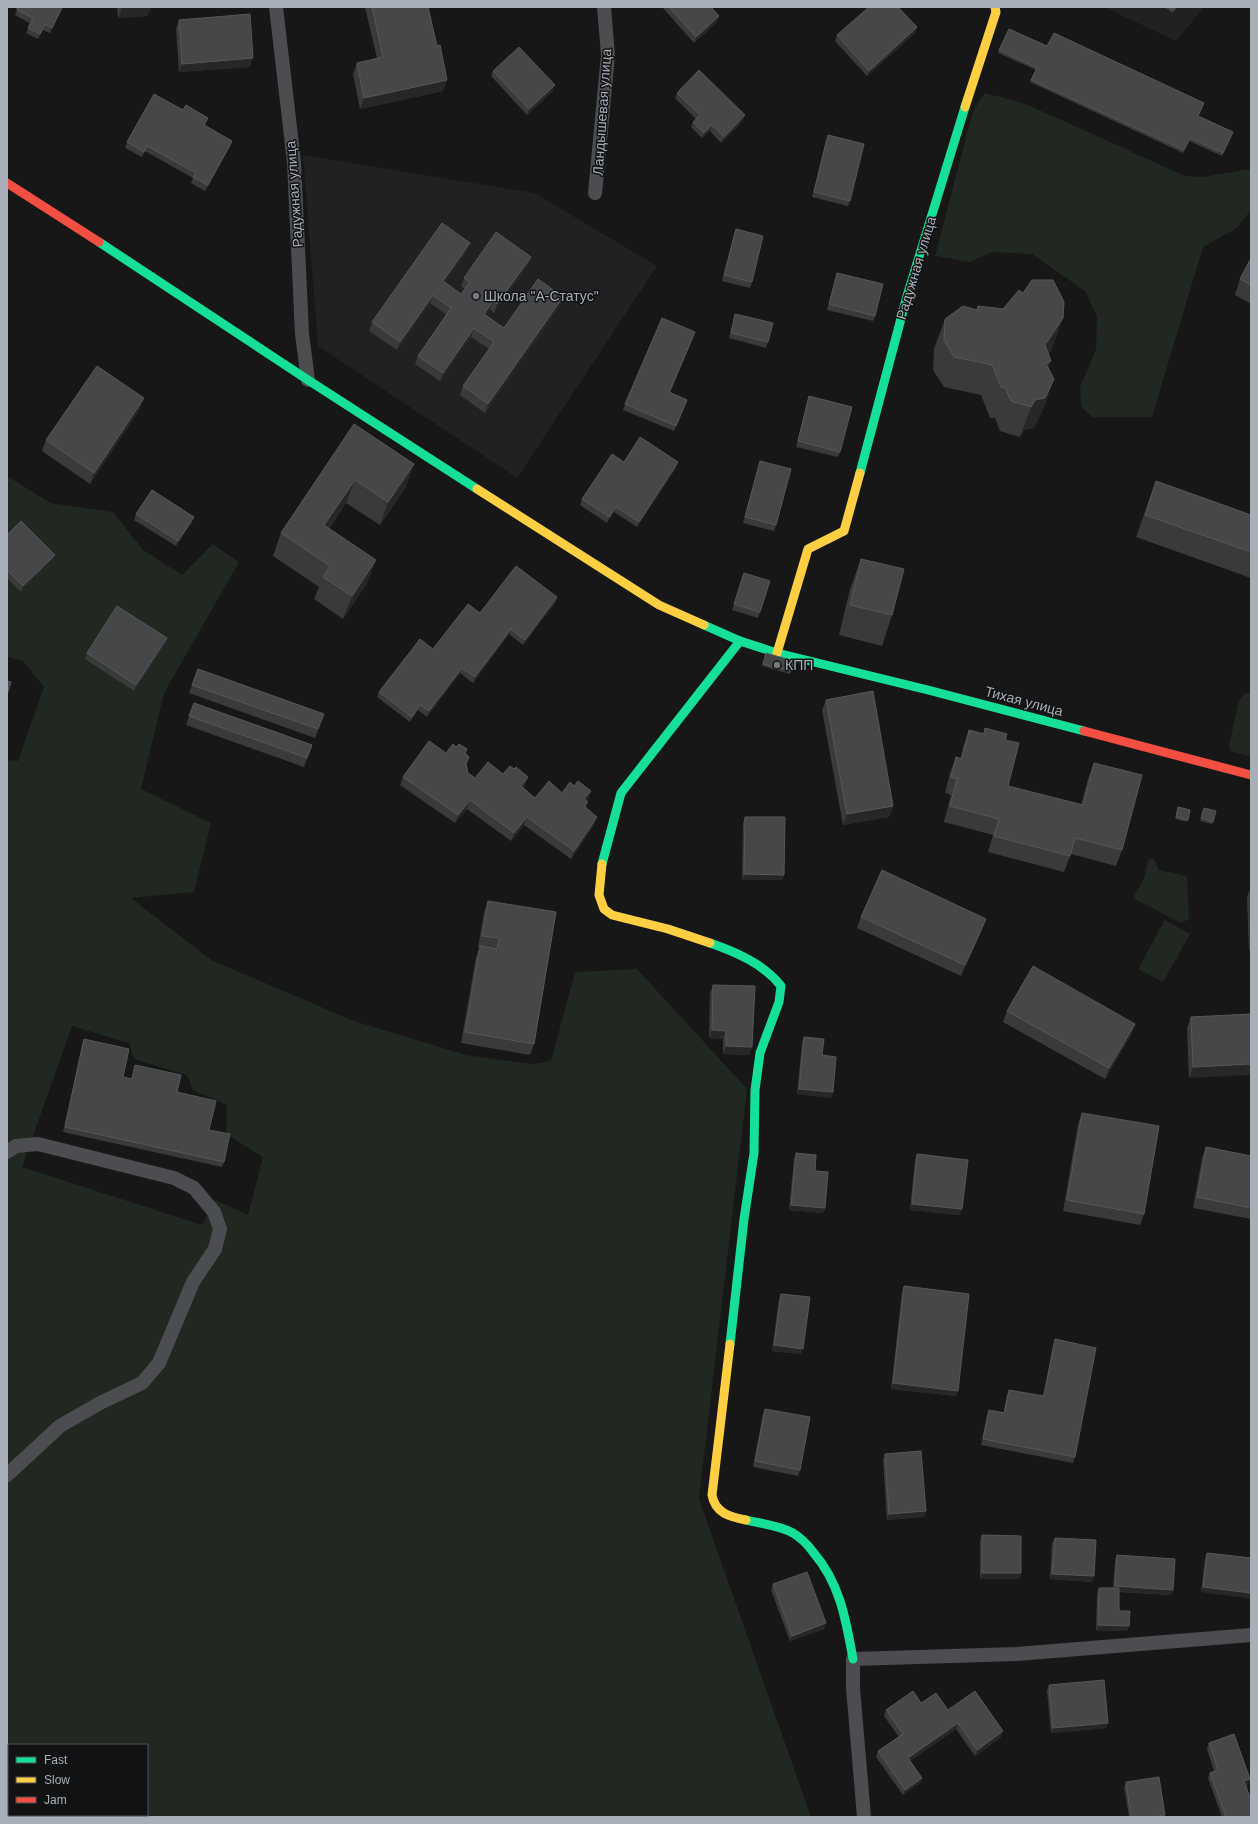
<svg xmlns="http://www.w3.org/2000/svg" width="1258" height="1824" font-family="Arial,sans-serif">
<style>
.built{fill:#212123}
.green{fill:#212821;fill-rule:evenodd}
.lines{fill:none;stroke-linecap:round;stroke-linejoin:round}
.street{stroke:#4c4d50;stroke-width:14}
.fast{stroke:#16e098;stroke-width:9}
.slow{stroke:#ffcf43;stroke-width:9}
.jam{stroke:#f24e42;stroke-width:9}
.wall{fill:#393b3b}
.shaded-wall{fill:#272727}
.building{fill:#454749;stroke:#55585a}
.poi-dot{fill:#767a80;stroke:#111213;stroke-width:1.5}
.labels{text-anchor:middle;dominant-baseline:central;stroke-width:3;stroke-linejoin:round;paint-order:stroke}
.street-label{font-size:14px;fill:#a9afb8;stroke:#111213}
.poi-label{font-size:14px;fill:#a9afb8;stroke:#111213;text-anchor:start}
</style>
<rect width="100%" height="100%" fill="#171717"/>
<g class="built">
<path d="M1104,7H1204L1176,41Z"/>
<path d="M303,155L534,193L657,266L517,478L318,346Z"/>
</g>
<g class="green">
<path d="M985,93L1026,104L1185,176L1203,177L1251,169V210L1237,228L1203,247L1152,417H1092L1081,406L1080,387L1096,350L1097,316L1085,291L1032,254L993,252L969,262L935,256L973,111Z"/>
<path d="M7,476L50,503L113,512L143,550L182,575L213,544L239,562L164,693L141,789L211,823L194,892L131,898L211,960L354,1021L466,1055L532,1064L551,1061L575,972L637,969L747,1089L699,1499L811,1817H7V760L18,761L44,687L23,661L7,657ZM72,1026L129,1043L134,1059L187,1075L193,1090L227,1105L226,1134L263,1157L248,1215L215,1200L202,1225L22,1167ZM9,1745H147V1815H9Z"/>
<path d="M1245,693L1251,694V756L1232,752L1229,746L1239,701Z"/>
<path d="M1153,858L1159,870L1187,876L1189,919L1181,923L1133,898L1144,878L1148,860Z"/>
<path d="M1165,920L1190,934L1163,982L1138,969Z"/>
</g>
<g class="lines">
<g class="street">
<path d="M276,7L294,162L302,334L308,380"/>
<path d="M595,193L608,55L604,7"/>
<path d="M7,1152L16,1146L38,1144L174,1178L194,1188L214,1212L220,1229L215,1249L193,1282L159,1363L142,1383L100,1403L60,1426L7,1475"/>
<path d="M864,1817L853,1688V1659L1017,1654L1251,1635"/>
</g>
<g class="fast">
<path d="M99,242L308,380L477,489"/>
<path d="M860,473L907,296L965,107"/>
<path d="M704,625L740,641L777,653L928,690L1084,731"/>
<path d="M602,864L621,793L740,641"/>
<path d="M710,943C736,952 764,964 781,986L779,1002L760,1053L755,1090L754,1153L744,1219L730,1344"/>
<path d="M746,1520C762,1524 779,1525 793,1533C801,1538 808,1545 813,1552C840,1583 846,1620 853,1659"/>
</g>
<g class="slow">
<path d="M965,107L996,12L995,7"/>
<path d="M477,489L659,605L704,625"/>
<path d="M777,653L808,549L844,531L860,473"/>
<path d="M602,864L599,895L604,909L612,915L668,929L710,943"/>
<path d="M730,1344L712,1495C715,1513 730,1517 746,1520"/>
</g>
<g class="jam">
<path d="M7,183L99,242"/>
<path d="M1084,731L1251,775"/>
</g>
</g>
<g class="wall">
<path d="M13,7H63L50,33L43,30L38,39L26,33L31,24L15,15L17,9Z"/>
<path d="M117,7H151L147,16L118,18Z"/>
<path d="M365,7H428L437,46L447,80L443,91L360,109L353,74L357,63L377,58Z"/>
<path d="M662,7H711L717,22L694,43Z"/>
<path d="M1164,7H1177L1172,13Z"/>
<path d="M179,20L250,67L179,72L176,29Z"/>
<path d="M917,27L915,33L867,76L835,41L837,35Z"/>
<path d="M999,50L1198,116L1233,132L1222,156L1189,141L1183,153L1030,82L1036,70L998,53Z"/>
<path d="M493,71L553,91L527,115L491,76Z"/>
<path d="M677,93L743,121L721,143L710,131L702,138L691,127L693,122L696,119L675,98Z"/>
<path d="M206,124L205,126L232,141L230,147L205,191L191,183L193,178L145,151L142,157L125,148L127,142Z"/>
<path d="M828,135L850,201L848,206L812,197L826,140Z"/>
<path d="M736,229L752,282L750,288L722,281L734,234Z"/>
<path d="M467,251L445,282L461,294L465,289L461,286L464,278L531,257L528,265L494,313L490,309L486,315L504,328L563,297L560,306L485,413L460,395L463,386L489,349L471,337L440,381L415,364L418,356L447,315L430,303L397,350L369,331L372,322Z"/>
<path d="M1251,258V304L1235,295L1240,279Z"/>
<path d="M837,273L875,316L873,321L827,310Z"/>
<path d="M978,306L1052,349L1048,354L1049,369L1054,379L1043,409L1034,428L1024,430L1020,437L1000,431L995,418H990L981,395L944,387L933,370L934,349L945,319L976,310Z"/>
<path d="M735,314L768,342L766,348L729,338Z"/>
<path d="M693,338L670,393L687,400L674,431L623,410L625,404Z"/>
<path d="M809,396L840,452L838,457L796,447L807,402Z"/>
<path d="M140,409L90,484L42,451L46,440Z"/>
<path d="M354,424L406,487L380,525L346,503L329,529L367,583L343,619L314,599L319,587L273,556L281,533Z"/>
<path d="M760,461L776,525L774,531L743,523Z"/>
<path d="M624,462L676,468L637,527L614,512L607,523L580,505L582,499Z"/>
<path d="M1156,481L1251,515V578L1136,537Z"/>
<path d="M136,514L192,522L176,546L134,520Z"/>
<path d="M7,535L55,555L53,560L21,592L7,578Z"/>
<path d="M861,559L892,615L882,646L839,635L850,589Z"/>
<path d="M742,579L760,612L758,618L732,610Z"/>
<path d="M557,597L555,603L523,645L509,634L473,683L460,673L427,717L418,710L410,722L377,697L379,692L480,613Z"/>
<path d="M167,638L165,644L134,691L85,659L87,653Z"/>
<path d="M765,656L791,671L790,674L762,666Z"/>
<path d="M198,669L324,714L315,738L189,693Z"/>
<path d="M826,700L893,806L889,817L843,825L822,710Z"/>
<path d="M194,703L312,745L304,767L186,725Z"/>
<path d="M985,728L1005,740L1008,786L1081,805L1088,779L1094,763L1122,850L1116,866L1071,854L1064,872L988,852L993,835L944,822L951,795L945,793L950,773L956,757L960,759L963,747L969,730L983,734Z"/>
<path d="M456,747L465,754L466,766L468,773L475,778L503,774L528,777L525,785L523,788L535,798L562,793L588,799L587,801L586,808L594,825L571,859L524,825L511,841L467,809L455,823L400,785L403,777Z"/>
<path d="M1178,807L1190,810L1187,822L1175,819Z"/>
<path d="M1204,808L1213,822L1212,824L1200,821Z"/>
<path d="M745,817L784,875L782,880H742L743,823Z"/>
<path d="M1251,887V951H1249L1247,897Z"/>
<path d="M488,901L534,1044L530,1055L461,1043L476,957L480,947H478L484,912Z"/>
<path d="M861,917L982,930L961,976L857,928Z"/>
<path d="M713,985L752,1047L749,1055L723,1054V1039L709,1038L710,993Z"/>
<path d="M1007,1011L1135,1024L1131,1035L1105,1079L1003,1022Z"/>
<path d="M1251,1014L1189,1078L1187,1028L1191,1017Z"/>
<path d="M804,1037L822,1055L833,1092L831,1098L797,1094L802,1043Z"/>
<path d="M84,1039L123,1077L131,1079L135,1065L177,1092L209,1130L224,1162L222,1167L63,1132L82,1045Z"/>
<path d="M1082,1113L1144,1214L1140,1225L1063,1211L1078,1124Z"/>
<path d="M1206,1147L1251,1156V1219L1193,1208L1202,1158Z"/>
<path d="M796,1153L815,1171L825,1208L823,1213L789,1210L794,1159Z"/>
<path d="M917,1154L962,1209L960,1215L910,1210L915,1160Z"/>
<path d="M904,1286L958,1391L956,1396L891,1389L902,1292Z"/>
<path d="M781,1294L801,1354L772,1351L779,1299Z"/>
<path d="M1055,1339L1075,1457L1073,1463L981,1445L987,1415L989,1410L1004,1412L1007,1395L1009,1390L1043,1396L1053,1345Z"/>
<path d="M765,1409L800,1470L798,1476L753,1467L763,1414Z"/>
<path d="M885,1454L924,1517L887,1520L883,1460Z"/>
<path d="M982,1535L1021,1573L1019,1579H980V1541Z"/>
<path d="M1055,1538L1092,1582L1050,1579L1052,1543Z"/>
<path d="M1207,1553L1251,1558L1201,1592L1205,1559Z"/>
<path d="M1117,1555L1173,1590L1171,1595L1119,1592V1611L1129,1626L1127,1631H1096L1097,1594L1099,1588H1113L1115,1560Z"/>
<path d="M773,1584L824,1629L790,1641L771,1590Z"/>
<path d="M1049,1685L1106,1728L1051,1733L1047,1691Z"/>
<path d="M921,1703L948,1710L1001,1737L975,1756L956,1729L910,1761L922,1778L920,1783L903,1795L876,1757L878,1751L899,1737L884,1716L886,1710Z"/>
<path d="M1209,1743L1248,1785L1246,1786L1251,1817H1222L1208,1778L1210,1773L1214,1771L1207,1749Z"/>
<path d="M1126,1782L1165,1815L1164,1817H1129L1124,1787Z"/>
</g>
<g class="shaded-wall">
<path d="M62,7H63L50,33L52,28Z"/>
<path d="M122,7H151L147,16L118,18Z"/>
<path d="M719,16L717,22L694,43L696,37Z"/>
<path d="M45,24L43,30L38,39L40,34Z"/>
<path d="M917,27L915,33L867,76L869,71Z"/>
<path d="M253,58L250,67L179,72L182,64Z"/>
<path d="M447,80L443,91L360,109L364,98Z"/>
<path d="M555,85L553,91L527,115L529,109Z"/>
<path d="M745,115L743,121L721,143L724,137Z"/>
<path d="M712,125L710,131L702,138L704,133Z"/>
<path d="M232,141L230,147L205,191L208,185Z"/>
<path d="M470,243L467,251L440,289L443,281Z"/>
<path d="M531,257L528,265L494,313L497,304Z"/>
<path d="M433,295L430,303L397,350L400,342Z"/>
<path d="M563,297L560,306L485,413L488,404Z"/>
<path d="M493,301L490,309L481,322L484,314Z"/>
<path d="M1063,318L1052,349L1034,375L1045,345Z"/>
<path d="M474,328L471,337L440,381L443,373Z"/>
<path d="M1051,361L1041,391L1046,364Z"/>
<path d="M1054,379L1043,409L1034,428L1024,430L1020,437L1031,407L1035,400Z"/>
<path d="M144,398L140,409L90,484L94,473Z"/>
<path d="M678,462L676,468L637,527L639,522Z"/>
<path d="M414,464L406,487L380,525L388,502Z"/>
<path d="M355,480L346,503L316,548L324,525Z"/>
<path d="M616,507L614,512L607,523L609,517Z"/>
<path d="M194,517L192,522L176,546L178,541Z"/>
<path d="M55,555L53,560L21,592L23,586Z"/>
<path d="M376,560L367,583L343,619L352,596Z"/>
<path d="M557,597L555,603L523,645L525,640Z"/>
<path d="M511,629L509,634L473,683L475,677Z"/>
<path d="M167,638L165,644L134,691L136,685Z"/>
<path d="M462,668L460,673L427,717L429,711Z"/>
<path d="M420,705L418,710L410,722L412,717Z"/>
<path d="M528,777L525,785L518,795L521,786Z"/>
<path d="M591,791L588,799L581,808L584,799Z"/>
<path d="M470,800L467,809L455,823L458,815Z"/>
<path d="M893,806L889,817L843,825L847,814Z"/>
<path d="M527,817L524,825L511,841L514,833Z"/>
<path d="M597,817L594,825L571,859L574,851Z"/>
<path d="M744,874L784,875L782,880H742Z"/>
<path d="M986,919L982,930L961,976L965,965Z"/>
<path d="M1251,945V951H1249Z"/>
<path d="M1135,1024L1131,1035L1105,1079L1109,1068Z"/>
<path d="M712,1030L726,1031L723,1039L709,1038Z"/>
<path d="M726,1046L752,1047L749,1055L723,1054Z"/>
<path d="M1251,1064V1075L1189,1078L1193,1067Z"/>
<path d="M799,1089L833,1092L831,1098L797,1094Z"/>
<path d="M912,1204L962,1209L960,1215L910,1210Z"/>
<path d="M791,1205L825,1208L823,1213L789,1210Z"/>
<path d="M774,1345L803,1349L801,1354L772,1351Z"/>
<path d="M893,1383L958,1391L956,1396L891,1389Z"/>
<path d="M926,1511L924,1517L887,1520L889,1514Z"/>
<path d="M982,1573H1021L1019,1579H980Z"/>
<path d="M1052,1574L1094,1576L1092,1582L1050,1579Z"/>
<path d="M1115,1586L1173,1590L1171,1595L1113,1591Z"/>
<path d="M1203,1587L1251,1593V1599L1201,1592Z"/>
<path d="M826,1623L824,1629L790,1641L792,1636Z"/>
<path d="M1098,1625L1129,1626L1127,1631H1096Z"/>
<path d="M958,1723L956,1729L906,1764L908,1758Z"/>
<path d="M1108,1723L1106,1728L1051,1733L1053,1728Z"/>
<path d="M1003,1731L1001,1737L975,1756L977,1750Z"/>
<path d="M922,1778L920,1783L903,1795L905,1790Z"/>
<path d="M1250,1779L1248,1785L1242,1787L1244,1781Z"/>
<path d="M1165,1815L1164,1817H1151Z"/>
<path d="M1251,1815V1817H1245Z"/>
</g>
<g class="building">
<path d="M18,7H62L52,28L45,24L40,34L28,28L33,18L17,10Z"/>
<path d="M372,7H428L437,46L440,45L447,80L364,98L357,63L383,57Z"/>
<path d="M669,7H711L719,16L696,37Z"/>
<path d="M869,7H898L917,27L869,71L837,35Z"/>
<path d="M1168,7H1176L1173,11Z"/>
<path d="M250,14L253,58L182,64L179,20Z"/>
<path d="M1009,29L1047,46L1054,33L1204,103L1198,116L1233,132L1223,153L1190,138L1184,150L1031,80L1037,68L999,50Z"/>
<path d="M519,47L555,85L529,109L493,71Z"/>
<path d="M699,70L745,115L724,137L712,125L704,133L693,122L700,115L677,93Z"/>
<path d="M154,94L183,110L186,105L208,118L204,125L232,141L208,185L193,177L196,173L147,146L144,152L127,142Z"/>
<path d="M828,135L864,144L850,201L814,192Z"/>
<path d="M442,223L470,243L443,281L461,294L470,282L464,278L496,232L531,257L497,304L493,301L484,314L504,328L538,279L563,297L488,404L463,386L494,342L474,328L443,373L418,356L451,308L433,295L400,342L372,322Z"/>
<path d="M736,229L763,236L752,282L724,275Z"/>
<path d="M1251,258V285L1240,279Z"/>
<path d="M837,273L883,284L875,316L829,304Z"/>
<path d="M1032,280H1053L1064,302L1063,318L1045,345L1051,361L1046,364L1054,379L1045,398L1035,400L1031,407L1011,401L1005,388L1001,387L992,365L954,357L944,340L945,319L963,306L977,310L978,306L1003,309L1019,290L1023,293Z"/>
<path d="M735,314L773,323L768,342L731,333Z"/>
<path d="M662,318L695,332L669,392L687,400L676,426L625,404Z"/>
<path d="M97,366L144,398L94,473L46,440Z"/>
<path d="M809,396L852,407L840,452L798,441Z"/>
<path d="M354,424L414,464L388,502L355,480L324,525L376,560L352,596L323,577L330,566L281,533Z"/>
<path d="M640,437L678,462L639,522L616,507L609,517L582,499L612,454L624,462Z"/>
<path d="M760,461L791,469L776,525L745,517Z"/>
<path d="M1156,481L1251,515V552L1145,515Z"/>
<path d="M152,490L194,517L178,541L136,514Z"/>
<path d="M21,521L55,555L23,586L7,570V535Z"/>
<path d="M861,559L904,569L892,615L850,605Z"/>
<path d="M516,566L557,597L525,640L511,629L475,677L462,668L429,711L420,705L412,717L379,692L420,639L433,649L468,604L480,613Z"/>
<path d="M744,573L770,581L760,612L734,604Z"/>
<path d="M117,606L167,638L136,685L87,653Z"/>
<path d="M766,653L794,661L791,671L763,664Z"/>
<path d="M198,669L324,714L318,729L192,685Z"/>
<path d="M7,681L11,682L7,695Z"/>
<path d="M873,691L893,806L847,814L826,700Z"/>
<path d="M194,703L312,745L307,758L189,716Z"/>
<path d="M985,728L1007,734L1005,740L1019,743L1008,786L1083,805L1094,763L1142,775L1122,850L1075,838L1070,856L994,836L999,819L950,806L957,779L951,777L956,757L962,759L969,730L984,734Z"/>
<path d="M429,741L446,753L453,744L456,747L459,744L467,749L465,753L469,757L466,764L468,773L475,778L488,762L503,774L510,766L514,769L516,767L528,777L521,786L535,798L549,781L562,793L570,782L574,786L578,781L591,791L584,799L588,802L584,806L597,817L574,851L527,817L514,833L470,800L458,815L403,777Z"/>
<path d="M1178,807L1190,810L1188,820L1176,817Z"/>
<path d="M1204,808L1216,811L1213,822L1201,818Z"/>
<path d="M745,817H785L784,875L744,874Z"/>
<path d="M882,870L986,919L965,965L861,917Z"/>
<path d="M488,901L556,912L534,1044L465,1032L480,946L497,949L499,938L482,936Z"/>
<path d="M1033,966L1135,1024L1109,1068L1007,1011Z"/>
<path d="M713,985L755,986L752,1047L726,1046V1031L712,1030Z"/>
<path d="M1251,1014V1064L1193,1067L1191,1017Z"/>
<path d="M804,1037L824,1039L822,1055L836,1057L833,1092L799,1089Z"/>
<path d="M84,1039L129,1049L123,1077L132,1079L135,1065L181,1075L177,1092L216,1101L209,1130L230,1134L224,1162L65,1127Z"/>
<path d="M1082,1113L1159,1126L1144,1214L1067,1200Z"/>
<path d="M1206,1147L1251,1156V1208L1197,1197Z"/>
<path d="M796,1153L816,1155L815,1171L828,1172L825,1208L791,1205Z"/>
<path d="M917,1154L968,1160L962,1209L912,1204Z"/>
<path d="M904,1286L969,1294L958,1391L893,1383Z"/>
<path d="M781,1294L810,1297L803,1349L774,1345Z"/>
<path d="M1055,1339L1096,1348L1075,1457L983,1439L989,1410L1004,1413L1009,1390L1044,1396Z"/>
<path d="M765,1409L810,1417L800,1470L755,1461Z"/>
<path d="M921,1451L926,1511L889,1514L885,1454Z"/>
<path d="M982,1535L1021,1536V1573H982Z"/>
<path d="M1055,1538L1096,1540L1094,1576L1052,1574Z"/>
<path d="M1207,1553L1251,1558V1593L1203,1587Z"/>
<path d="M1117,1555L1175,1559L1173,1590L1115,1586Z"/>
<path d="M807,1572L826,1623L792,1636L773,1584Z"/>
<path d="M1099,1588H1119V1611H1130L1129,1626L1098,1625Z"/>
<path d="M1104,1680L1108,1723L1053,1728L1049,1685Z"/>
<path d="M913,1691L921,1703L936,1693L948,1710L975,1691L1003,1731L977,1750L958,1723L908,1758L922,1778L905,1790L878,1751L903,1734L886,1710Z"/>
<path d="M1234,1734L1250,1779L1244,1781L1251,1800V1815L1245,1817H1226L1210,1773L1218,1770L1209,1743Z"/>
<path d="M1159,1777L1165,1815L1151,1817H1131L1126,1782Z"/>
</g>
<g class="poi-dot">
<circle cx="476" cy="296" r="4"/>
<circle cx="777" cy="665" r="4"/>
</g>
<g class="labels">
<g class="street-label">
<text transform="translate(602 112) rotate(-86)">Ландышевая улица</text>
<text transform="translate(294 194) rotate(-94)">Радужная улица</text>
<text transform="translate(916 268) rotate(-73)">Радужная улица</text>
<text transform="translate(1024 701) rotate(15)">Тихая улица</text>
</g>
<g class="poi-label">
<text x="484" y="296">Школа "А-Статус"</text>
<text x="785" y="665">КПП</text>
</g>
</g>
<rect width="1258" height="1824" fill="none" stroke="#a9afb8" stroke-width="16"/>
<rect x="8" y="1744" width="140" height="72" fill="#111213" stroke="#4e5155"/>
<rect x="16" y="1757" width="20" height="6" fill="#16e098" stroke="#4e5155"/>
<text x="44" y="1764" font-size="12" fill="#a9afb8">Fast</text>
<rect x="16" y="1777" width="20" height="6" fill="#ffcf43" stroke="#4e5155"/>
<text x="44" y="1784" font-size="12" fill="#a9afb8">Slow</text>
<rect x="16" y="1797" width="20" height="6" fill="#f24e42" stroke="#4e5155"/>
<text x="44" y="1804" font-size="12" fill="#a9afb8">Jam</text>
</svg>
